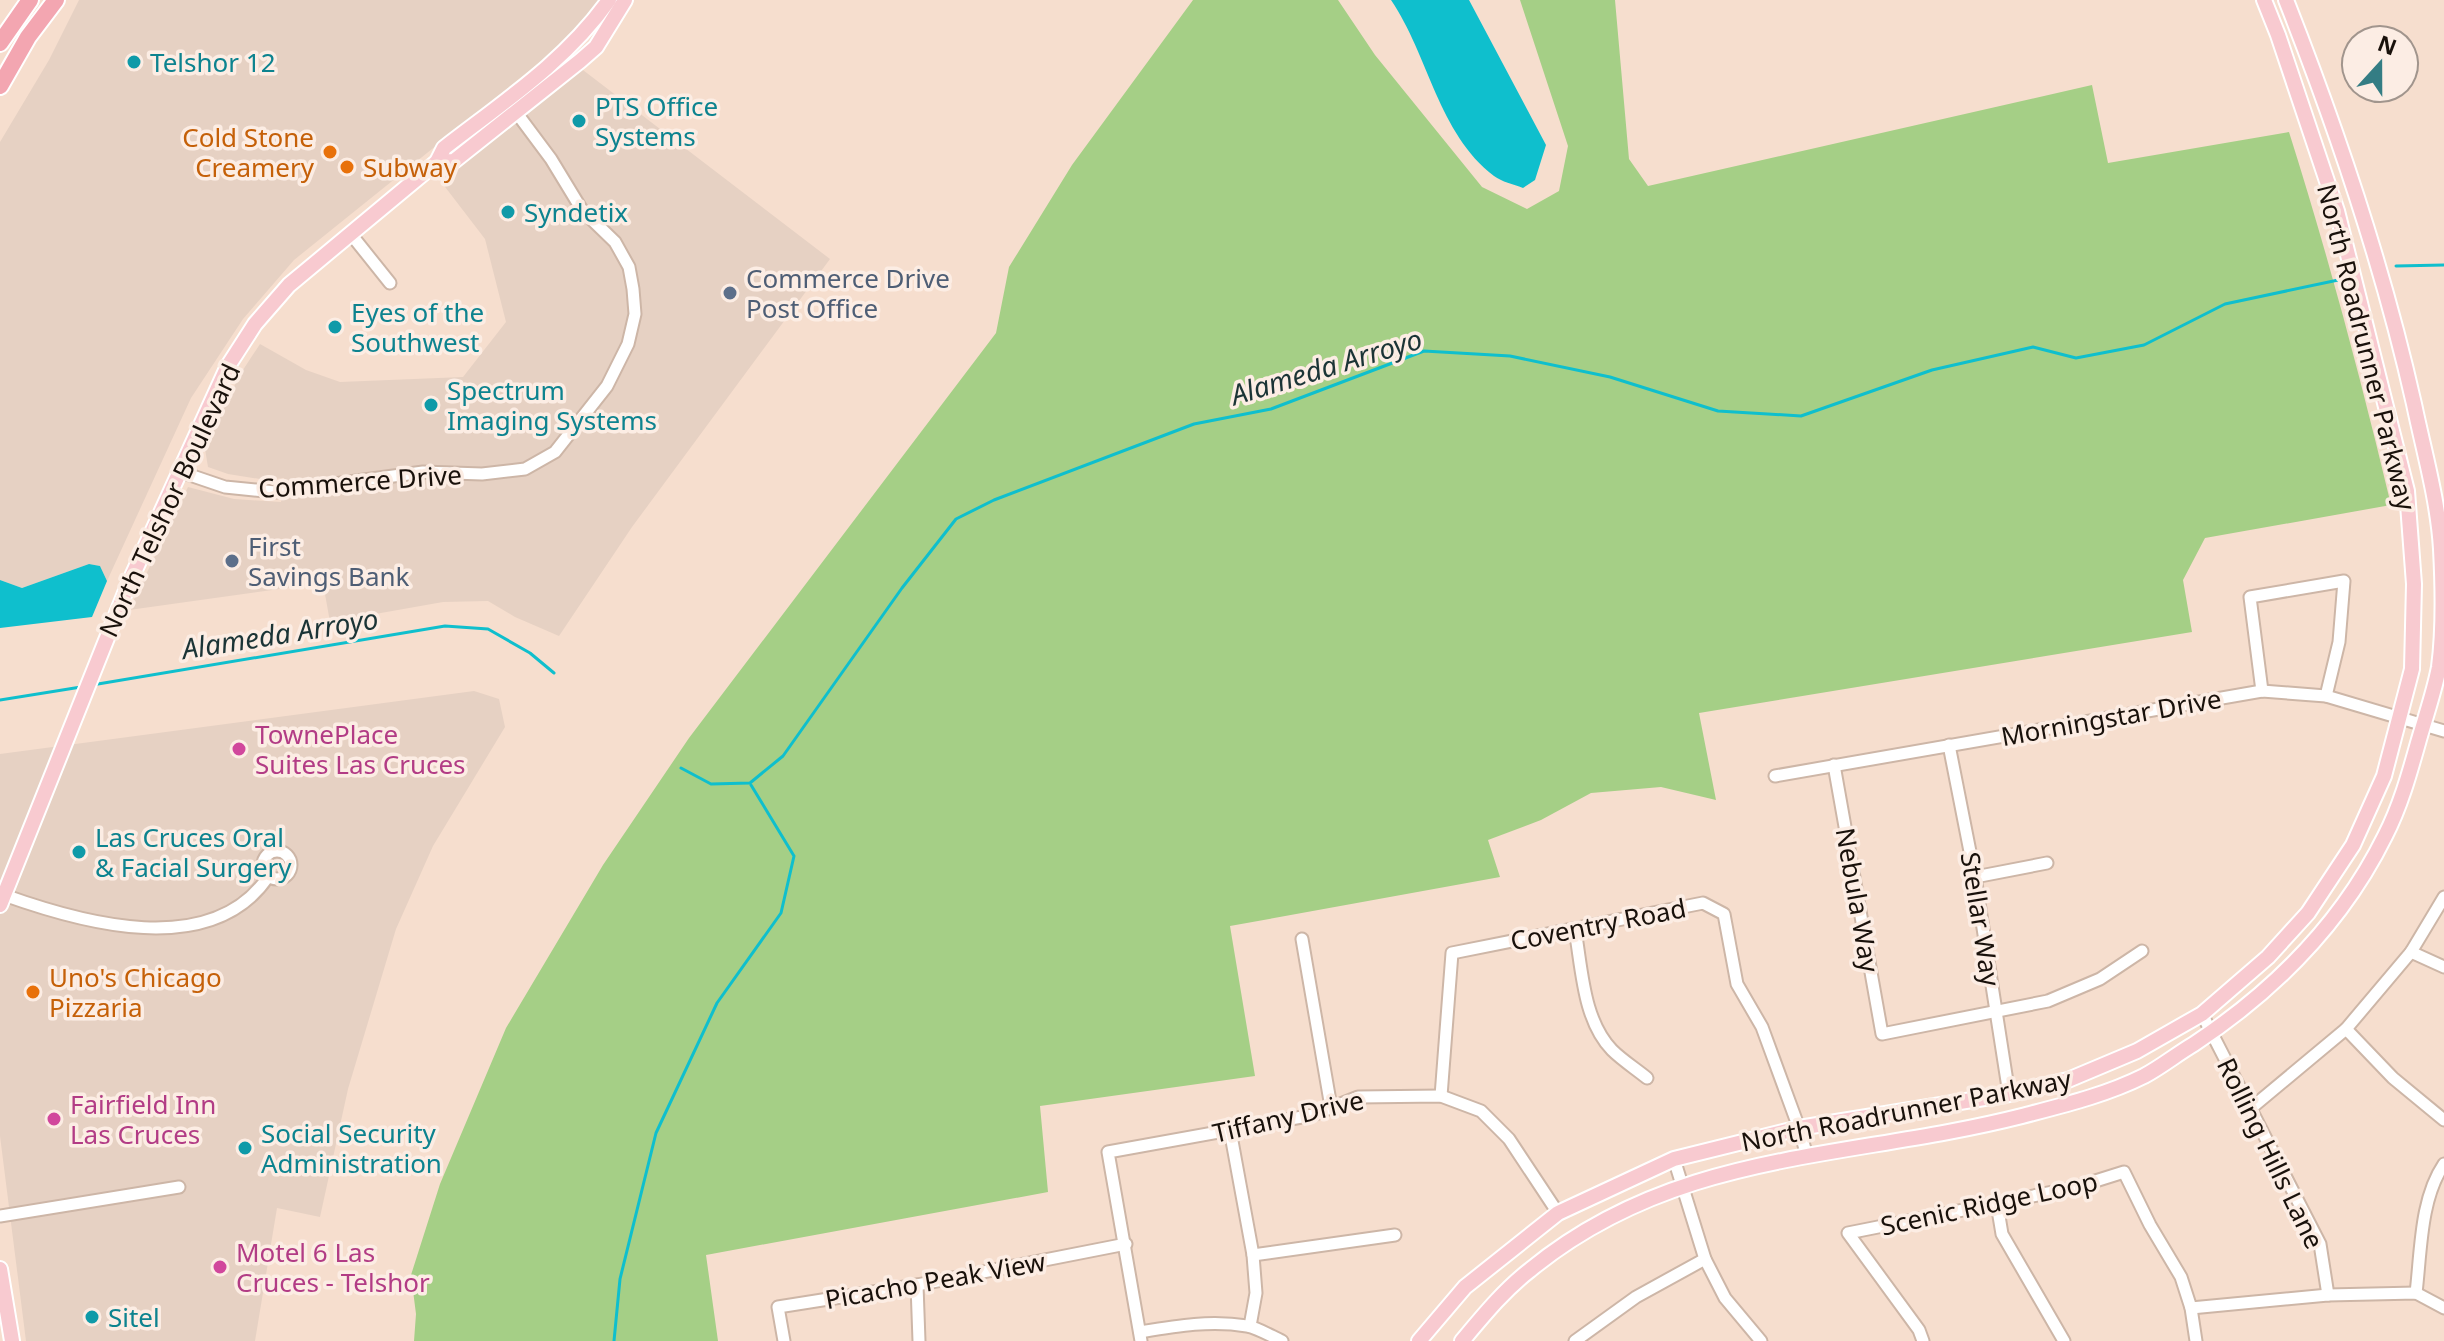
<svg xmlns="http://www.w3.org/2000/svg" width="2444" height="1341" font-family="'Noto Sans',sans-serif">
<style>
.commercial{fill:#e6d1c3}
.green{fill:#a5cf86}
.water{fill:#0fbfcd}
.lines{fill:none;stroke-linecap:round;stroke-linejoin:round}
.stream{stroke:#0fbfcd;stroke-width:3}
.minor-casing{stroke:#cdb6a7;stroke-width:15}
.major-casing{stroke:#fff;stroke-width:18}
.highway-casing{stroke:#fff;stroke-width:20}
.minor{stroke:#fff;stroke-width:11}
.major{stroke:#f8cad0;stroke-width:14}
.highway{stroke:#f3a6b1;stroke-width:16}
.culture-dot{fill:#0f9aa8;stroke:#fcede4;stroke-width:3}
.food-dot{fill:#e8710a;stroke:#fcede4;stroke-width:3}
.service-dot{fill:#5c6f8a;stroke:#fcede4;stroke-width:3}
.hotel-dot{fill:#d1479c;stroke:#fcede4;stroke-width:3}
.labels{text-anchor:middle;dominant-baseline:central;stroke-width:7;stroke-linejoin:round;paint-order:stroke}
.culture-label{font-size:26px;fill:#0d838f;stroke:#fcede4;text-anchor:start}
.food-label{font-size:26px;fill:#c56008;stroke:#fcede4;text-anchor:start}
.service-label{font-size:26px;fill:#4e5e75;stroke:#fcede4;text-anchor:start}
.street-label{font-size:26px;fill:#19110b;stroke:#fcede4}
.hotel-label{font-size:26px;fill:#b23c85;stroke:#fcede4;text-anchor:start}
.water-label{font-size:28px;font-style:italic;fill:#1b3436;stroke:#fcede4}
</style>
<rect width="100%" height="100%" fill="#f6dece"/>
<g class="commercial">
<path d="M79,0H604L586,25L294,260L243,319L191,398L107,581L100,566L89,564L22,588L0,580V142L49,60Z"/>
<path d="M579,67L830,259L632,527L559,636L515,617L488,601L443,602L330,622L323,583L129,610L188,487L234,499L281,502L284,478L266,480L228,474L208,467L205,449L239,376L260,344L306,370L340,382L463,377L506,322L485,239L439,179Z"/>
<path d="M474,691L499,699L505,727L433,846L396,929L348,1089L320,1217L277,1208L255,1341H26L0,1136V754Z"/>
</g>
<path class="green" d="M1193,0H1338L1375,55L1482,187L1527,209L1559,191L1568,146L1520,0H1615L1629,159L1648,186L2092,85L2108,163L2289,132C2328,255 2361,379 2391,505L2205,538L2183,580L2192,632L1699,713L1716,800L1661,787L1591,793L1541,820L1488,840L1500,877L1230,926L1255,1076L1040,1106L1048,1192L706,1255L718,1341H414L416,1314L411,1275L440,1184L506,1028L603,865L689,738L996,333L1009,267L1072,165Z"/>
<g class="water">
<path d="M1391,0H1469L1546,145L1535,180L1523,188C1513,184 1502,182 1494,176C1438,133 1429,56 1391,0Z"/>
<path d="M89,564L100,566L107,581L92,617L0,628V580L22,588Z"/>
</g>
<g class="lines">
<g class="stream">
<path d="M2396,266L2444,265"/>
<path d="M92,685L445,626L488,629L530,653L554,673"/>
<path d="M0,700L81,687"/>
<path d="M681,768L711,784L750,783L783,756L902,588L956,519L994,500L1194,424L1271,409L1424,351L1510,356L1610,377L1718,411L1801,416L1932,370L2033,347L2076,358L2144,345L2225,304L2343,279"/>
<path d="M614,1341L620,1279L656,1133L717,1003L781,913L794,856L751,785"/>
</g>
<g class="minor-casing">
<g id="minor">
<path d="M350,233L390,283"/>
<path d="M178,471L225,487L275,492L423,472L482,474L525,469L555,452L607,386L628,344L635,314L633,289L629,267L615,242L582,210L551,159L507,100"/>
<path d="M2262,691L2250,597L2344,581L2339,642L2326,696"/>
<path d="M1949,745L1975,877L2009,1094"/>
<path d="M1834,765L1882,1034L2048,1001L2100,979L2142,951"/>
<path d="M1775,776L2262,691L2326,696L2444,731"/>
<circle cx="277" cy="865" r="14"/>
<path d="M1975,877L2047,863"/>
<path d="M4,895C82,923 211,960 268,877"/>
<path d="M1575,930C1582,969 1583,1020 1612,1050C1622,1060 1636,1069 1647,1078"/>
<path d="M1302,939L1331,1107"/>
<path d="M2411,952L2444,967"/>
<path d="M2202,1014L2320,1244L2328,1295"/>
<path d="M2346,1029L2393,1078L2444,1120"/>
<path d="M1441,1096L1452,953L1703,903L1724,914L1737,984L1762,1027L1799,1128L1807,1156"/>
<path d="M2250,1109L2346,1029L2411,952L2444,897"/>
<path d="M1230,1130L1253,1255L1256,1293L1250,1326"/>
<path d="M1674,1159L1705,1259L1725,1298L1761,1341"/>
<path d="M1997,1204L2002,1234L2064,1341"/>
<path d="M0,1216L179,1187"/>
<path d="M1253,1255L1395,1235"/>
<path d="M917,1285L919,1341"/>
<path d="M2416,1293C2421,1252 2420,1199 2444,1164"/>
<path d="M2191,1308L2328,1295L2416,1293L2444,1308"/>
<path d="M1140,1332C1176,1326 1210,1320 1247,1326C1258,1328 1271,1336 1282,1341"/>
<path d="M784,1341L778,1307L917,1285L1126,1244"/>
<path d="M1141,1341L1108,1152L1313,1115L1358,1097L1441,1096L1481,1111L1509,1139L1558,1213"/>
<path d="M1575,1341L1636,1297L1705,1259"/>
<path d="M1923,1341L1919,1330L1848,1233L2073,1188L2124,1172L2150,1225L2181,1277L2191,1308L2196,1341"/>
</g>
</g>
<g class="major-casing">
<g id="major">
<path d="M437,162L454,161L580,61L596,47L625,0"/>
<path d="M0,905L129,583L228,366L255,324L289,285L437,162L444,148C502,103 566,61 609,0"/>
<path d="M0,1269L12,1341"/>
<path d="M1419,1341L1465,1287L1558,1213L1674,1159L1799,1128L2009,1094L2068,1080L2137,1051L2202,1014L2268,957L2308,913L2353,845L2384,776L2412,669L2414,584L2407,491L2337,211L2278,35L2264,0"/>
<path d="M1462,1341C1483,1316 1504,1290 1530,1270C1677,1149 1849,1160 2022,1116C2064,1105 2106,1095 2144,1076C2161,1067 2177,1054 2194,1044C2274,991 2342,923 2385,836C2400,807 2409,775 2418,743C2425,718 2434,693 2439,667C2444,630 2443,587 2441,549C2438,500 2424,452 2414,404C2383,266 2338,132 2286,0"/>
</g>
</g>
<g class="highway-casing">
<g id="highway">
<path d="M0,43L30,0"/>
<path d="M0,86L28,37L56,0"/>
</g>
</g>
<use href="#minor" class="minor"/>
<use href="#major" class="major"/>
<use href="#highway" class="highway"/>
</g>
<g class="culture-dot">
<circle cx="134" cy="62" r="8"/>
<circle cx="579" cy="121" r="8"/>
<circle cx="508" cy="212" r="8"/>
<circle cx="335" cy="327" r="8"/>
<circle cx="431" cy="405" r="8"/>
<circle cx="79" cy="852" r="8"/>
<circle cx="245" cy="1148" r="8"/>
<circle cx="92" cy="1317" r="8"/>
</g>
<g class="food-dot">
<circle cx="330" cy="152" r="8"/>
<circle cx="347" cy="167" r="8"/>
<circle cx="33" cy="992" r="8"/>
</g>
<g class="service-dot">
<circle cx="730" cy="293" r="8"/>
<circle cx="232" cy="561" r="8"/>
</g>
<g class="hotel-dot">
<circle cx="239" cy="749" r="8"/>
<circle cx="54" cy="1119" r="8"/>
<circle cx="220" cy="1267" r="8"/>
</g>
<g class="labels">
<g class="culture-label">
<text x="150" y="62">Telshor 12</text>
<text x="595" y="106">PTS Office<tspan x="595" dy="30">Systems</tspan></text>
<text x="524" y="212">Syndetix</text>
<text x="351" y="312">Eyes of the<tspan x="351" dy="30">Southwest</tspan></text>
<text x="447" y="390">Spectrum<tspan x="447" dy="30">Imaging Systems</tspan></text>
<text x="95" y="837">Las Cruces Oral<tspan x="95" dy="30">&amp; Facial Surgery</tspan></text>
<text x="261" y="1133">Social Security<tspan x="261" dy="30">Administration</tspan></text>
<text x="108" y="1317">Sitel</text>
</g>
<g class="food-label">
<text x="314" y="137" text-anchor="end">Cold Stone<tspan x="314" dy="30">Creamery</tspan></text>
<text x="363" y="167">Subway</text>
<text x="49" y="977">Uno's Chicago<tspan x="49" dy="30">Pizzaria</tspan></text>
</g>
<g class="service-label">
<text x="746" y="278">Commerce Drive<tspan x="746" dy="30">Post Office</tspan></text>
<text x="248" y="546">First<tspan x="248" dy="30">Savings Bank</tspan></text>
</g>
<g class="street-label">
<text transform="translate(2367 347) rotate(76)">North Roadrunner Parkway</text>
<text transform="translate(360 481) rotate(-4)">Commerce Drive</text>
<text transform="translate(169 500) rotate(-65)">North Telshor Boulevard</text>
<text transform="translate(2111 717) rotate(-10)">Morningstar Drive</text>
<text transform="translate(1858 900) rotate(80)">Nebula Way</text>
<text transform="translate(1981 919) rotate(81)">Stellar Way</text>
<text transform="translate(1598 924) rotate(-11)">Coventry Road</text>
<text transform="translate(1906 1110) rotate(-11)">North Roadrunner Parkway</text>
<text transform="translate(1288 1116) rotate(-13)">Tiffany Drive</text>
<text transform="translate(2271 1153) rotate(64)">Rolling Hills Lane</text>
<text transform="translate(1989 1203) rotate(-12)">Scenic Ridge Loop</text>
<text transform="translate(935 1280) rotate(-10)">Picacho Peak View</text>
</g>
<g class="hotel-label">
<text x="255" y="734">TownePlace<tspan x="255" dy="30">Suites Las Cruces</tspan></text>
<text x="70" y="1104">Fairfield Inn<tspan x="70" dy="30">Las Cruces</tspan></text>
<text x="236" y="1252">Motel 6 Las<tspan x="236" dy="30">Cruces - Telshor</tspan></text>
</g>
<g class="water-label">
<text transform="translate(1326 366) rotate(-17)">Alameda Arroyo</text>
<text transform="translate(280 633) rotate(-9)">Alameda Arroyo</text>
</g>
</g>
<g transform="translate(2380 64) rotate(21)"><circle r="38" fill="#fcede4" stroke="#a1958d" stroke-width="2"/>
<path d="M0-6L14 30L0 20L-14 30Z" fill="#347d84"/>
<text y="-12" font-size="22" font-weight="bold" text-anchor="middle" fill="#19110b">N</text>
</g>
</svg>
